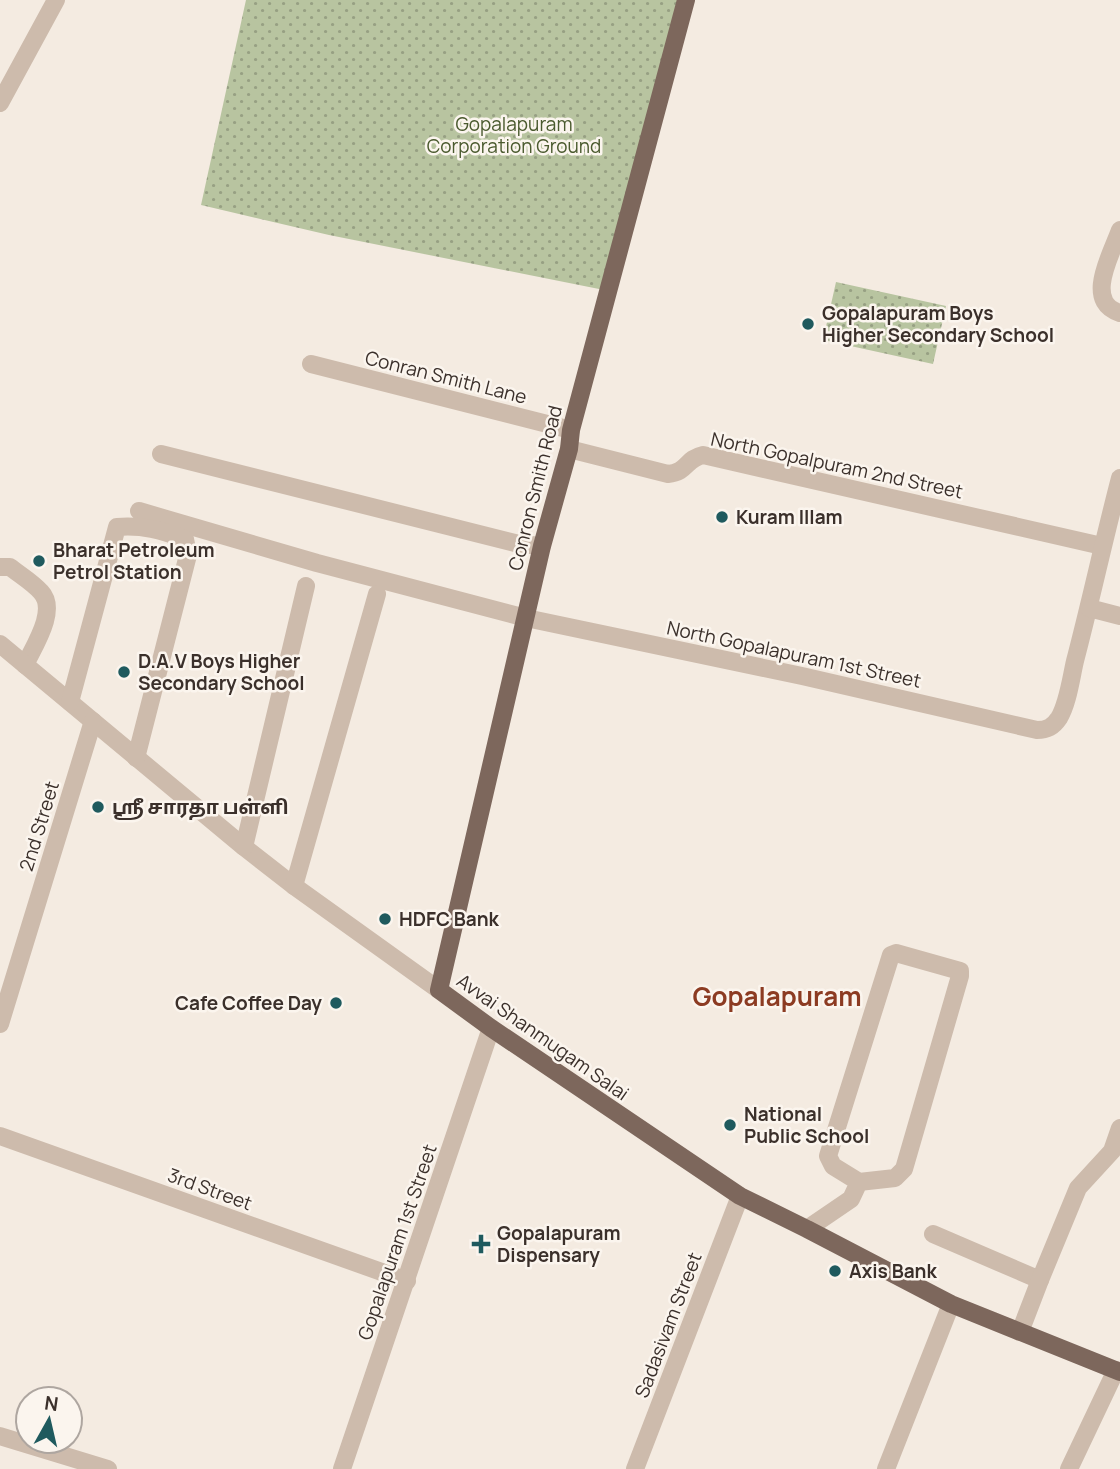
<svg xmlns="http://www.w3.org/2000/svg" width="1120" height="1469" font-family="Manrope,'Noto Sans Tamil',sans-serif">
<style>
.park{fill:url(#park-dots)}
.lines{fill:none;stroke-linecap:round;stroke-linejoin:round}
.minor{stroke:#cdbbac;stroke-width:18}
.major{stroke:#7d675c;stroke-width:18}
.poi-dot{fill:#1f5a5e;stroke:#fbf5ee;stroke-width:2.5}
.labels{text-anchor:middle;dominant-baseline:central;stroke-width:5;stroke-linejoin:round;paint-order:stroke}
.park-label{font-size:19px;fill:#4a5a2e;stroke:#fbf5ee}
.poi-label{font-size:19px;font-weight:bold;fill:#3b302b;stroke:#fbf5ee;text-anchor:start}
.street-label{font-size:19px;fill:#3b302b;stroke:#fbf5ee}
.district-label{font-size:26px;font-weight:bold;fill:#8c3b22;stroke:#fbf5ee}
</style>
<defs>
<pattern id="park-dots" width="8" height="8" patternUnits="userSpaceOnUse" patternTransform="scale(1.75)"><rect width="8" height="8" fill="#b8c4a0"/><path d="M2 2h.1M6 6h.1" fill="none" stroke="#97a083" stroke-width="1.8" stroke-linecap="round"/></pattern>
</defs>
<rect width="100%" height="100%" fill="#f4ebe1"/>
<g class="park">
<path d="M246,0H683L614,292L329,235L201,205Z"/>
<path d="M836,282L946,306L933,364L823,340Z"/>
</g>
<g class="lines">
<g class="minor">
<path d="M0,103L56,0"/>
<path d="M1120,230C1112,253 1083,302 1120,313"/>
<path d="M311,364L571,430"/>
<path d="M569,449L668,474C688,472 685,459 703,455L1102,546"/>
<path d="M161,454L519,544L542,546"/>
<path d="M139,511L317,563L526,618L802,676L1037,730C1047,730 1053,727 1059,718C1068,703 1071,678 1075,661C1091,600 1104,539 1120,478"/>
<path d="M0,567H10C20,575 32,582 41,592C58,610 34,646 25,665"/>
<path d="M1089,608L1120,616"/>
<path d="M0,644L244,847L294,886L439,990"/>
<path d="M70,702L117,527C143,525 161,530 185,539L188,555L136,758"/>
<path d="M244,847L306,586"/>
<path d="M294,886L377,594"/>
<path d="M0,1024L93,721"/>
<path d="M0,1136L407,1281"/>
<path d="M807,1229L851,1199L859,1182L895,1178L904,1169L960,976V971L896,953L891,955L828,1156L833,1166L859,1182"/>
<path d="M933,1234L1040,1280"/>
<path d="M1020,1332L1040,1280L1078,1188L1112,1151L1120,1128"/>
<path d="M0,1436L108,1469"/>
<path d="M342,1469L491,1028"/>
<path d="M635,1469L740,1196"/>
<path d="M886,1469L951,1304"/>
<path d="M1069,1469L1116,1370"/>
</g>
<path class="major" d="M686,0L571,430L569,449L542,546L439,990L491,1028L740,1196L807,1229L951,1304L1120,1372"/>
</g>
<g class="poi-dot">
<circle cx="808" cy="324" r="7"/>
<circle cx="722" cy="517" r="7"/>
<circle cx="39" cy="561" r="7"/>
<circle cx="124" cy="672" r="7"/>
<circle cx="98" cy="807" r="7"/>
<circle cx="385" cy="919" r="7"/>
<circle cx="336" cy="1003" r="7"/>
<circle cx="730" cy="1125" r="7"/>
<path d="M477.5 1233.5h7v7h7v7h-7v7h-7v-7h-7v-7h7z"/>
<circle cx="835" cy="1271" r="7"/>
</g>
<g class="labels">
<g class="park-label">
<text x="514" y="124">Gopalapuram<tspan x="514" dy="22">Corporation Ground</tspan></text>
</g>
<g class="poi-label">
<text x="822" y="313">Gopalapuram Boys<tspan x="822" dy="22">Higher Secondary School</tspan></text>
<text x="736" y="517">Kuram Illam</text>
<text x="53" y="550">Bharat Petroleum<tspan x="53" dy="22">Petrol Station</tspan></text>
<text x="138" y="661">D.A.V Boys Higher<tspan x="138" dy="22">Secondary School</tspan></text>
<text x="112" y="807">ஸ்ரீ சாரதா பள்ளி</text>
<text x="399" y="919">HDFC Bank</text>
<text x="322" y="1003" text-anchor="end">Cafe Coffee Day</text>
<text x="744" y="1114">National<tspan x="744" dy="22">Public School</tspan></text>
<text x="497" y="1233">Gopalapuram<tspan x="497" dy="22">Dispensary</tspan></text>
<text x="849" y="1271">Axis Bank</text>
</g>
<g class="street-label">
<text transform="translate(446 377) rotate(14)">Conran Smith Lane</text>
<text transform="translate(837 465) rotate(12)">North Gopalpuram 2nd Street</text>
<text transform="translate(535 488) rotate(-76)">Conron Smith Road</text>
<text transform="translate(794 654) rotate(12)">North Gopalapuram 1st Street</text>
<text transform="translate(39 826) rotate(-73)">2nd Street</text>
<text transform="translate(543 1037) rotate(35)">Avvai Shanmugam Salai</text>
<text transform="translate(210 1189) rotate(20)">3rd Street</text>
<text transform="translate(397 1242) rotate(-71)">Gopalapuram 1st Street</text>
<text transform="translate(668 1325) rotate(-69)">Sadasivam Street</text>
</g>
<g class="district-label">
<text x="777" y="996">Gopalapuram</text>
</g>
</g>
<g transform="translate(49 1420) rotate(8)"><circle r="33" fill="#fbf5ee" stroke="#aea6a0" stroke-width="2"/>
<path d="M0-5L12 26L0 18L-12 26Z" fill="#1f5a5e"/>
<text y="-10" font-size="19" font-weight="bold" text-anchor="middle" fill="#3b302b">N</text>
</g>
</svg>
